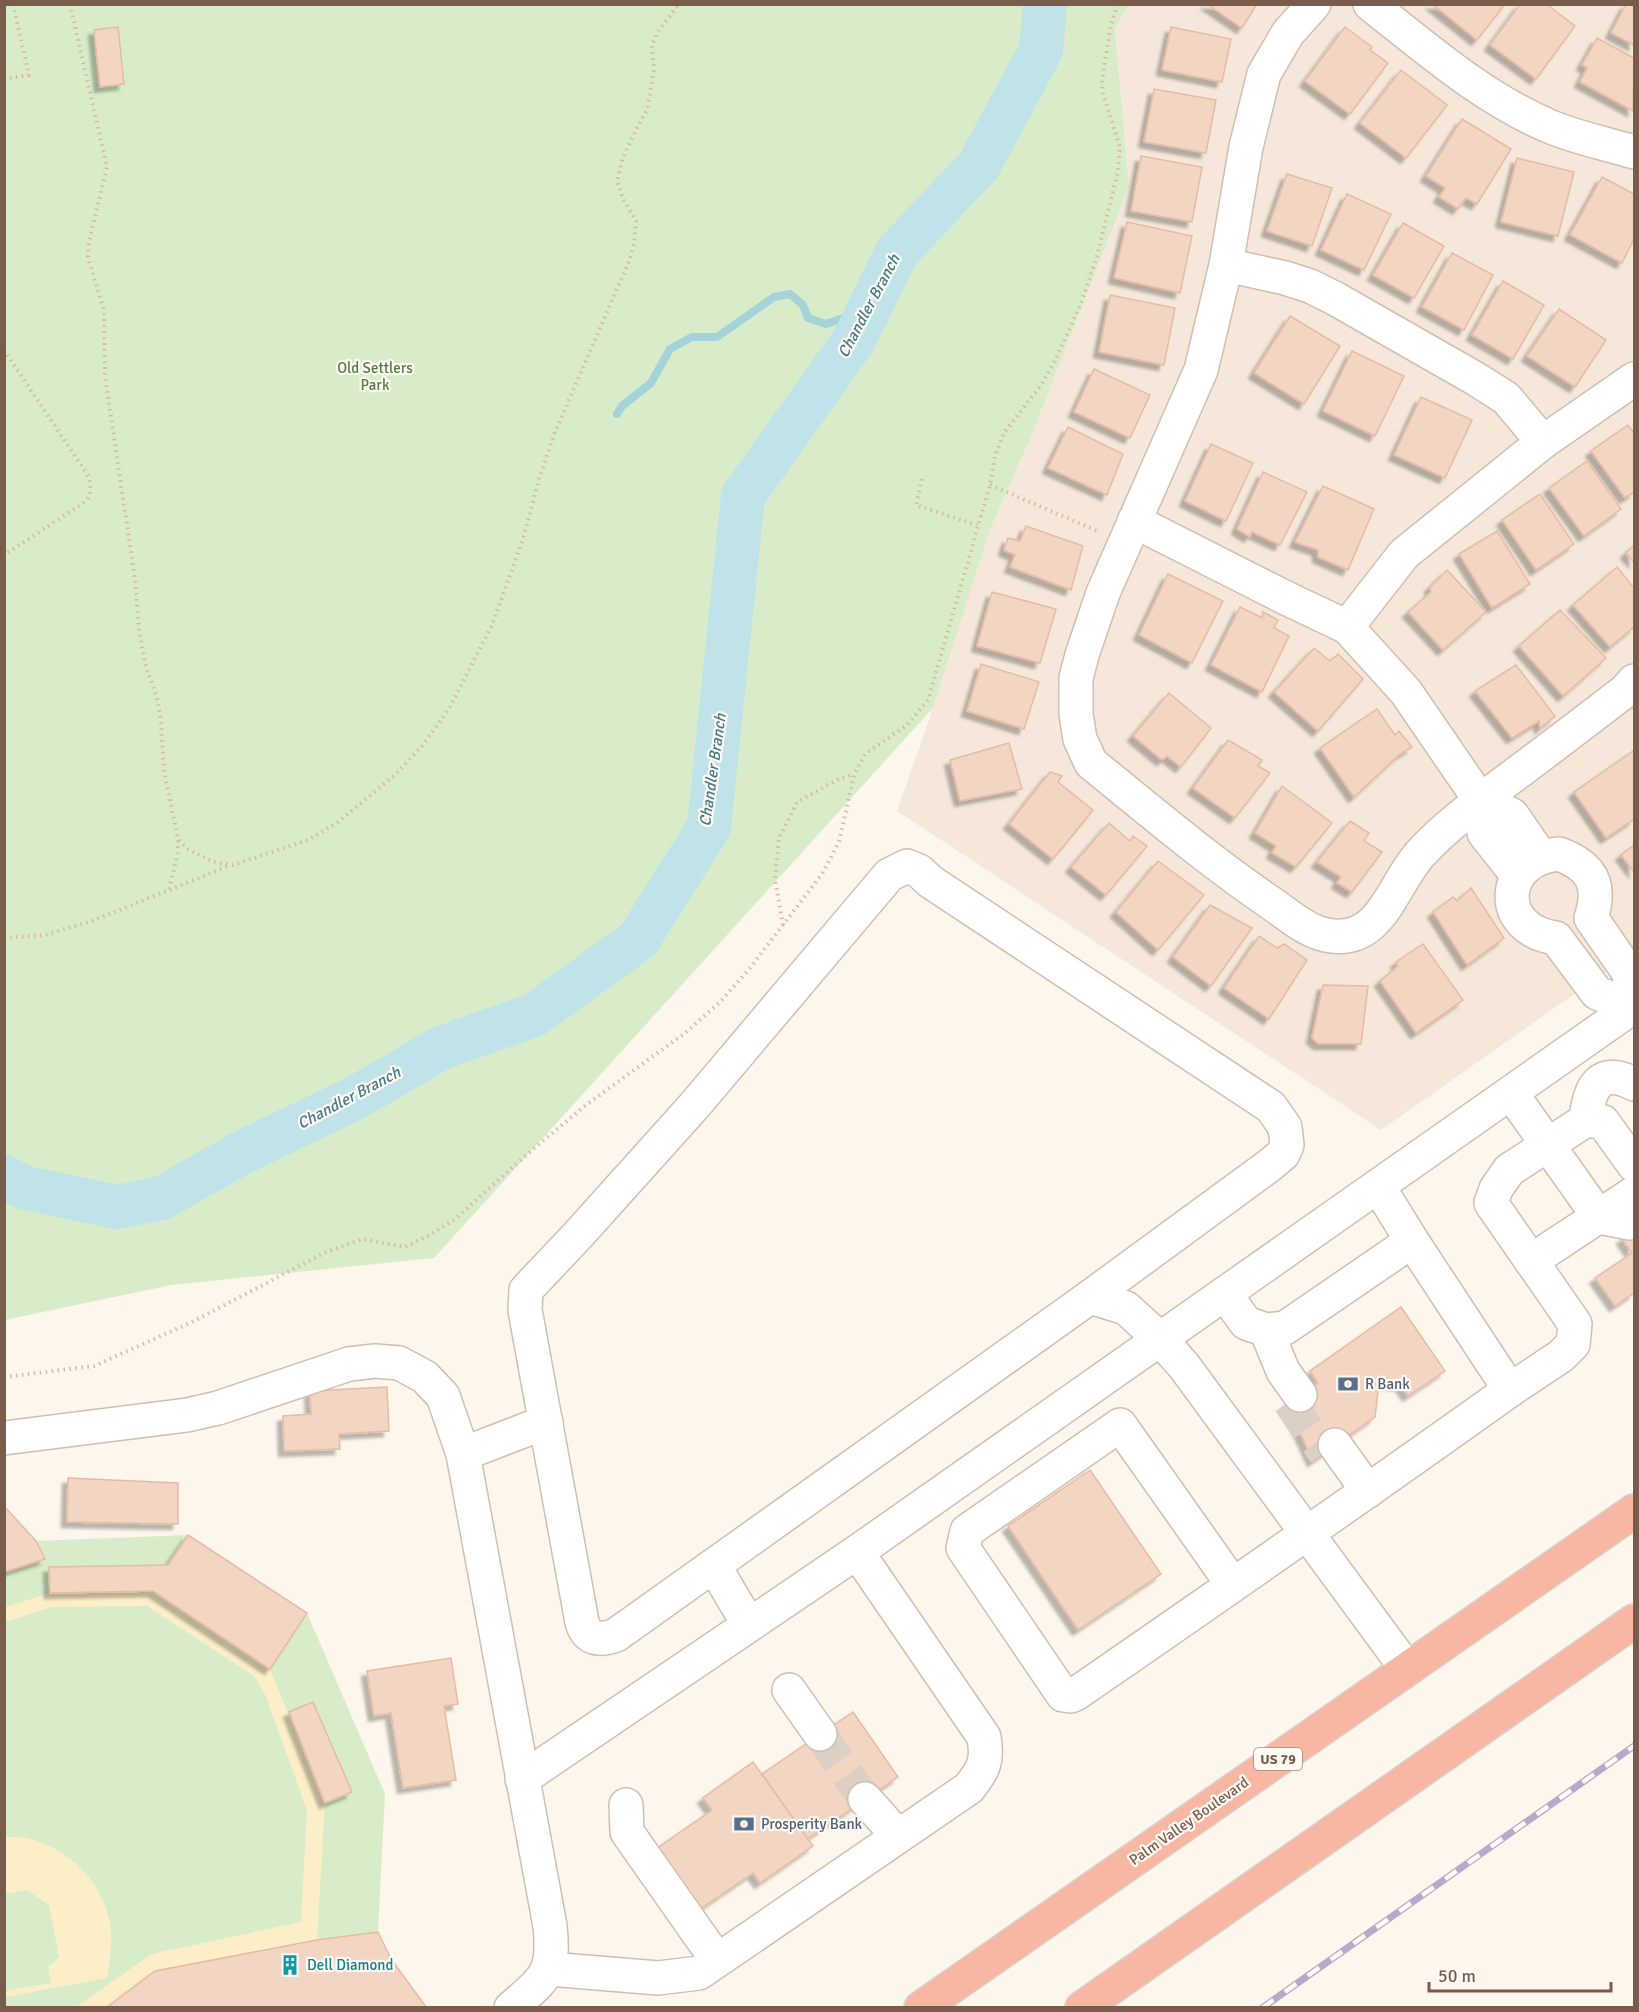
<svg xmlns="http://www.w3.org/2000/svg" width="1639" height="2012" font-family="Signika,sans-serif">
<style>
.residential{fill:#f5e8da}
.green{fill:#d8ecc9}
.sand{fill:#fcefc7}
.lines{fill:none;stroke-linecap:round;stroke-linejoin:round}
.stream{stroke:#a5d3da;stroke-width:8}
.river{stroke:#bfe3e8;stroke-width:44}
.building{fill:#f3d5c3;stroke:#e6bba3;stroke-width:1.5;filter:url(#shadow)}
.minor-tunnel{stroke:#dcd0c4;stroke-width:33;stroke-dasharray:33 16;stroke-linecap:butt}
.minor-casing{stroke:#d1beb0;stroke-width:36}
.highway-casing{stroke:#dad1cd;stroke-width:36}
.path{stroke:#d9b8a5;stroke-width:4;stroke-dasharray:1.5 4.5;stroke-linecap:butt}
.minor{stroke:#fff;stroke-width:33}
.highway{stroke:#f7b7a3;stroke-width:33}
.rail-casing{stroke:#b9a8c9;stroke-width:7}
.rail{stroke:#fffaf3;stroke-width:4.5;stroke-dasharray:14;stroke-linecap:butt}
.labels{text-anchor:middle;dominant-baseline:central;stroke-width:4.5;stroke-linejoin:round;paint-order:stroke}
.shield{fill:#fffaf3;stroke:#a28b7f;stroke-width:1.5}
.shield-label{font-size:14px;font-weight:bold;fill:#7a5c4d}
.park-label{font-size:15px;fill:#537a41;stroke:#fffaf3}
.service-label{font-size:15px;fill:#4e5e75;stroke:#fffaf3;text-anchor:start}
.street-label{font-size:15px;fill:#7a5c4d;stroke:#fffaf3}
.culture-label{font-size:15px;fill:#0d838f;stroke:#fffaf3;text-anchor:start}
.water-label{font-size:16px;font-style:italic;fill:#437c86;stroke:#fffaf3}
</style>
<defs>
<filter id="shadow"><feDropShadow dx="-5.5" dy="5.5" stdDeviation="1.5" flood-color="#0004"/></filter>
</defs>
<rect width="100%" height="100%" fill="#fdf6ec"/>
<path class="residential" d="M1128,5H1634V952L1381,1130L897,811L933,708L990,530L1030,439L1129,187L1115,28Z"/>
<g class="green">
<path d="M4,5H1128L1115,29L1129,187L1030,439L990,530L933,708L434,1258L171,1285L5,1320Z"/>
<path d="M188,1535L307,1613L385,1794L378,1932L317,1940L155,1971L106,2007H5L4,1572L44,1559L36,1541Z"/>
</g>
<g class="sand">
<path d="M153,1591L270,1669L325,1803L317,1940L155,1971L106,2007H76L152,1954L301,1922L307,1810L265,1694L254,1676L147,1606L51,1607L5,1622V1607L50,1593Z"/>
<path d="M5,1837C12,1837 20,1836 27,1838C67,1847 103,1882 110,1923C113,1941 110,1960 107,1978L5,1997V1991L51,1983L48,1967L59,1957L49,1905L27,1890L5,1894Z"/>
</g>
<g class="lines">
<path class="stream" d="M617,414L622,406L651,383L670,349L692,337H717L774,297L790,294L803,305L808,318L826,324L869,309"/>
<path class="river" d="M4,1177L26,1188L117,1207L162,1198L241,1153L355,1098L441,1048L534,1015L638,940L709,827L743,496L854,340L897,252L979,165L1041,50L1045,4"/>
</g>
<g class="building">
<path d="M1207,4H1257L1242,28Z"/>
<path d="M1432,4H1505L1477,40Z"/>
<path d="M1520,4H1546L1575,26L1536,79L1490,45Z"/>
<path d="M1626,4H1634V45L1611,33Z"/>
<path d="M118,27L124,84L100,87L94,30Z"/>
<path d="M1171,27L1231,39L1222,82L1162,70Z"/>
<path d="M1345,27L1372,47L1370,50L1388,63L1350,114L1305,81Z"/>
<path d="M1597,38L1634,58L1633,111L1580,82L1587,68L1582,65Z"/>
<path d="M1401,70L1447,105L1406,158L1360,123Z"/>
<path d="M1154,89L1216,100L1206,153L1144,142Z"/>
<path d="M1462,119L1511,149L1477,204L1466,198L1458,209L1439,197L1445,188L1426,176Z"/>
<path d="M1141,156L1202,167L1192,222L1131,211Z"/>
<path d="M1517,158L1574,172L1558,236L1501,222Z"/>
<path d="M1287,174L1332,188L1312,246L1267,231Z"/>
<path d="M1602,177L1634,194V239L1622,263L1570,235Z"/>
<path d="M1347,194L1391,214L1364,270L1321,250Z"/>
<path d="M1127,222L1192,236L1180,293L1114,278Z"/>
<path d="M1403,223L1444,246L1414,298L1373,275Z"/>
<path d="M1452,253L1493,275L1464,330L1422,307Z"/>
<path d="M1503,281L1544,305L1513,359L1472,335Z"/>
<path d="M1110,295L1175,308L1164,365L1099,352Z"/>
<path d="M1559,309L1606,340L1575,387L1527,356Z"/>
<path d="M1290,316L1340,346L1304,404L1254,373Z"/>
<path d="M1352,351L1404,376L1375,436L1323,411Z"/>
<path d="M1094,369L1150,395L1130,438L1074,412Z"/>
<path d="M1421,397L1472,420L1445,478L1394,455Z"/>
<path d="M1628,425L1634,433V492L1625,498L1591,451Z"/>
<path d="M1068,427L1123,454L1107,495L1048,468Z"/>
<path d="M1211,444L1253,463L1226,521L1185,501Z"/>
<path d="M1587,461L1621,509L1584,536L1549,488Z"/>
<path d="M1263,472L1307,492L1280,545L1252,532L1250,537L1237,529Z"/>
<path d="M1323,486L1374,509L1348,570L1318,557V550L1295,542Z"/>
<path d="M1540,494L1574,544L1536,570L1502,520Z"/>
<path d="M1026,526L1083,546L1071,590L1010,567L1015,555L1004,550L1008,538L1020,541Z"/>
<path d="M1497,531L1530,584L1492,608L1459,554Z"/>
<path d="M1634,545V562L1626,553Z"/>
<path d="M1617,567L1634,588V627L1610,647L1573,605Z"/>
<path d="M1447,570L1486,612L1443,650L1408,612L1431,592L1430,587Z"/>
<path d="M1168,574L1223,601L1192,663L1139,635Z"/>
<path d="M992,592L1056,609L1040,663L977,646Z"/>
<path d="M1240,607L1262,618L1263,612L1278,620L1274,628L1289,636L1262,692L1211,665Z"/>
<path d="M1560,610L1606,658L1563,696L1519,646Z"/>
<path d="M1314,648L1330,661L1338,654L1363,679L1318,731L1274,692Z"/>
<path d="M981,664L1039,682L1024,729L967,711Z"/>
<path d="M1516,665L1555,716L1540,728L1539,721L1512,738L1475,691Z"/>
<path d="M1169,693L1211,728L1181,767L1167,756L1162,760L1133,736Z"/>
<path d="M1377,709L1395,735L1399,731L1412,747L1400,754L1354,797L1320,748Z"/>
<path d="M1228,740L1262,760L1258,766L1270,773L1235,818L1193,788Z"/>
<path d="M1009,743L1022,789L960,801L950,760Z"/>
<path d="M1633,751L1634,754V819L1606,838L1574,792Z"/>
<path d="M1050,772L1062,776L1058,782L1093,810L1053,859L1009,824Z"/>
<path d="M1282,786L1332,823L1296,867L1272,853L1276,846L1255,833Z"/>
<path d="M1350,821L1369,833L1364,841L1382,852L1352,892L1337,883L1341,877L1317,862Z"/>
<path d="M1109,823L1130,841L1133,836L1147,846L1106,895L1071,867Z"/>
<path d="M1634,845V872L1621,855Z"/>
<path d="M1158,861L1204,895L1158,950L1116,912Z"/>
<path d="M1471,888L1504,938L1467,965L1433,912L1453,897L1457,901Z"/>
<path d="M1210,905L1252,928L1211,986L1173,957Z"/>
<path d="M1259,936L1277,948L1284,944L1307,960L1269,1019L1224,988Z"/>
<path d="M1423,944L1463,1000L1416,1033L1380,981L1398,966L1396,962Z"/>
<path d="M1323,985L1368,986L1361,1044H1319L1312,1038Z"/>
<path d="M1634,1230V1293L1615,1306L1595,1278L1632,1253L1622,1239Z"/>
<path d="M1401,1307L1445,1371L1408,1396L1401,1385L1379,1383L1375,1417L1313,1461L1287,1404L1318,1383L1310,1371Z"/>
<path d="M387,1387L389,1431L339,1434L340,1449L284,1451L283,1416L311,1414L310,1391Z"/>
<path d="M1090,1470L1161,1574L1078,1630L1008,1526Z"/>
<path d="M68,1478L178,1483V1524L67,1522Z"/>
<path d="M4,1506L36,1541L45,1559L4,1572Z"/>
<path d="M188,1535L307,1613L270,1669L153,1591L50,1593L49,1567L168,1565Z"/>
<path d="M451,1658L458,1704L444,1706L456,1780L403,1788L391,1713L374,1716L367,1671Z"/>
<path d="M313,1702L352,1792L325,1803L289,1712Z"/>
<path d="M853,1712L898,1777L807,1839L762,1774Z"/>
<path d="M753,1762L813,1846L760,1883L753,1873L696,1912L653,1851L712,1810L703,1798Z"/>
<path d="M378,1932L391,1959L427,2008H106L155,1971L317,1940Z"/>
</g>
<g class="lines">
<g class="minor-tunnel">
<path d="M1289,1402L1324,1453"/>
<path d="M820,1734L865,1799"/>
</g>
<g class="minor-casing">
<g id="minor">
<path d="M1314,4L1288,33L1264,74L1246,147L1226,265L1201,370L1103,593L1082,655L1076,678V714L1080,739L1091,763C1150,811 1208,860 1271,903C1287,914 1306,931 1326,935C1382,947 1392,883 1422,852C1447,825 1479,802 1509,779C1548,750 1586,721 1625,691L1634,681"/>
<path d="M1370,4C1427,49 1484,99 1551,127C1578,138 1607,144 1634,152"/>
<path d="M1226,265L1285,278L1310,286L1336,299L1476,379L1506,398L1543,442"/>
<path d="M1134,521L1286,598L1347,627L1406,692L1480,800L1484,833L1518,876"/>
<path d="M1347,627L1404,554L1543,442L1634,379"/>
<path d="M1480,800L1512,815L1541,857"/>
<path d="M1559,854C1592,866 1602,885 1591,918L1629,973L1633,1007L1597,993L1556,938C1495,930 1499,859 1559,854Z"/>
<path d="M907,866L919,871L931,882L1271,1107L1285,1127L1287,1145L1283,1154L1270,1165L1083,1302L616,1635C600,1641 587,1640 582,1622L525,1310L526,1290L578,1235L694,1106L889,875Z"/>
<path d="M1511,1093L1599,1217L1630,1223L1634,1219"/>
<path d="M1586,1120C1589,1088 1599,1066 1634,1084"/>
<path d="M1531,1261L1634,1193"/>
<path d="M1225,1294L1246,1323L1266,1330L1285,1328L1412,1241L1378,1186"/>
<path d="M1090,1297L1126,1308L1160,1339L1634,1006"/>
<path d="M1266,1330L1283,1371L1300,1395"/>
<path d="M1510,1390L1561,1356L1573,1344L1575,1324L1491,1203L1496,1189L1509,1170L1586,1120L1603,1122L1634,1165"/>
<path d="M4,1438L187,1415L218,1408L349,1364L375,1361L399,1363L425,1377L443,1396L463,1454L550,1926C555,1974 545,1978 511,2008"/>
<path d="M1335,1445L1368,1491"/>
<path d="M463,1454L546,1422"/>
<path d="M714,1566L749,1625"/>
<path d="M1233,1585L1120,1425L967,1531L963,1548L1063,1695L1071,1696L1077,1693C1222,1593 1367,1492 1510,1390L1412,1241"/>
<path d="M789,1690L820,1734"/>
<path d="M522,1779L857,1552L1160,1339L1184,1366L1407,1669"/>
<path d="M865,1799L898,1836"/>
<path d="M626,1805L627,1832L717,1960"/>
<path d="M549,1969L658,1978L699,1973L969,1788C984,1769 988,1761 984,1737L857,1552"/>
</g>
</g>
<g class="highway-casing">
<g id="highway">
<path d="M921,2008L1634,1511"/>
<path d="M1082,2008L1634,1621"/>
</g>
</g>
<g class="path">
<path d="M70,4L107,167L89,242L88,257L104,310L105,377L135,579L139,629L145,664L157,698L161,721L164,771L178,839L187,849L214,862L233,865L308,840L338,822L396,774L422,746L449,709L492,625L523,539L539,479L555,432L630,259L634,244L636,221L623,199L617,181L623,157L636,130L647,110L654,70L652,46L657,33L679,4"/>
<path d="M4,79L29,75L13,4"/>
<path d="M4,350L89,477C91,487 92,494 85,502L4,555"/>
<path d="M922,479L916,505L977,525"/>
<path d="M990,485L1100,532"/>
<path d="M169,889L177,857L178,840"/>
<path d="M783,925L775,879L779,838L797,802L841,778L854,775"/>
<path d="M4,938L44,935L92,921L231,865"/>
<path d="M4,1377L94,1366L192,1322L324,1253L362,1239L405,1247L433,1233L455,1219L532,1150L586,1105L685,1033L720,1002L750,968L822,874L839,842L854,775L865,754L907,725L928,700L990,485L995,456L1004,433L1041,385L1055,361L1080,306L1097,256L1118,171L1120,148L1103,93L1102,80L1111,25L1118,4"/>
</g>
<use href="#minor" class="minor"/>
<use href="#highway" class="highway"/>
<g class="rail-casing">
<path id="rail" d="M1262,2008L1634,1746"/>
</g>
<use href="#rail" class="rail"/>
</g>
<defs>
<g id="bank-bare" transform="scale(1.62)"><path d="M-6-4H6V4H-6ZM0-2.3a2.3 2.3 0 1 0 0 4.6a2.3 2.3 0 1 0 0-4.6Z" fill="#5c6f8a" stroke="#fffaf3" stroke-width="2.5" paint-order="stroke"/></g>
<g id="building-bare" transform="scale(1.62)"><path d="M-4-6H4V6H1V3H-1V6H-4ZM-2.5-4.3h1.7v1.8h-1.7ZM.8-4.3h1.7v1.8H.8ZM-2.5-1h1.7V.8h-1.7ZM.8-1h1.7V.8H.8Z" fill="#0f9aa8" stroke="#fffaf3" stroke-width="2.5" paint-order="stroke"/></g>
</defs>
<g fill-rule="evenodd">
<use href="#bank-bare" x="1348" y="1384"/>
<use href="#bank-bare" x="744" y="1824"/>
<use href="#building-bare" x="290" y="1965"/>
</g>
<g class="labels">
<rect class="shield" x="1254" y="1748" width="48" height="22" rx="4.5"/>
<g class="shield-label">
<text x="1278" y="1759">US 79</text>
</g>
<g class="park-label">
<text x="375" y="368">Old Settlers<tspan x="375" dy="17">Park</tspan></text>
</g>
<g class="service-label">
<text x="1365" y="1384">R Bank</text>
<text x="761" y="1824">Prosperity Bank</text>
</g>
<g class="street-label">
<text transform="translate(1189 1821) rotate(-35)">Palm Valley Boulevard</text>
</g>
<g class="culture-label">
<text x="307" y="1965">Dell Diamond</text>
</g>
<g class="water-label">
<text transform="translate(869 306) rotate(-62)">Chandler Branch</text>
<text transform="translate(713 770) rotate(-82)">Chandler Branch</text>
<text transform="translate(349 1098) rotate(-28)">Chandler Branch</text>
</g>
</g>
<rect width="1639" height="2012" fill="none" stroke="#7a5c4d" stroke-width="12"/>
<path d="M1429 1982v9h182v-9" fill="none" stroke="#7a5c4d" stroke-width="3"/>
<text x="1438" y="1982" font-size="18" fill="#7a5c4d" stroke="#fffaf3" stroke-width="4.5" paint-order="stroke">50 m</text>
</svg>
